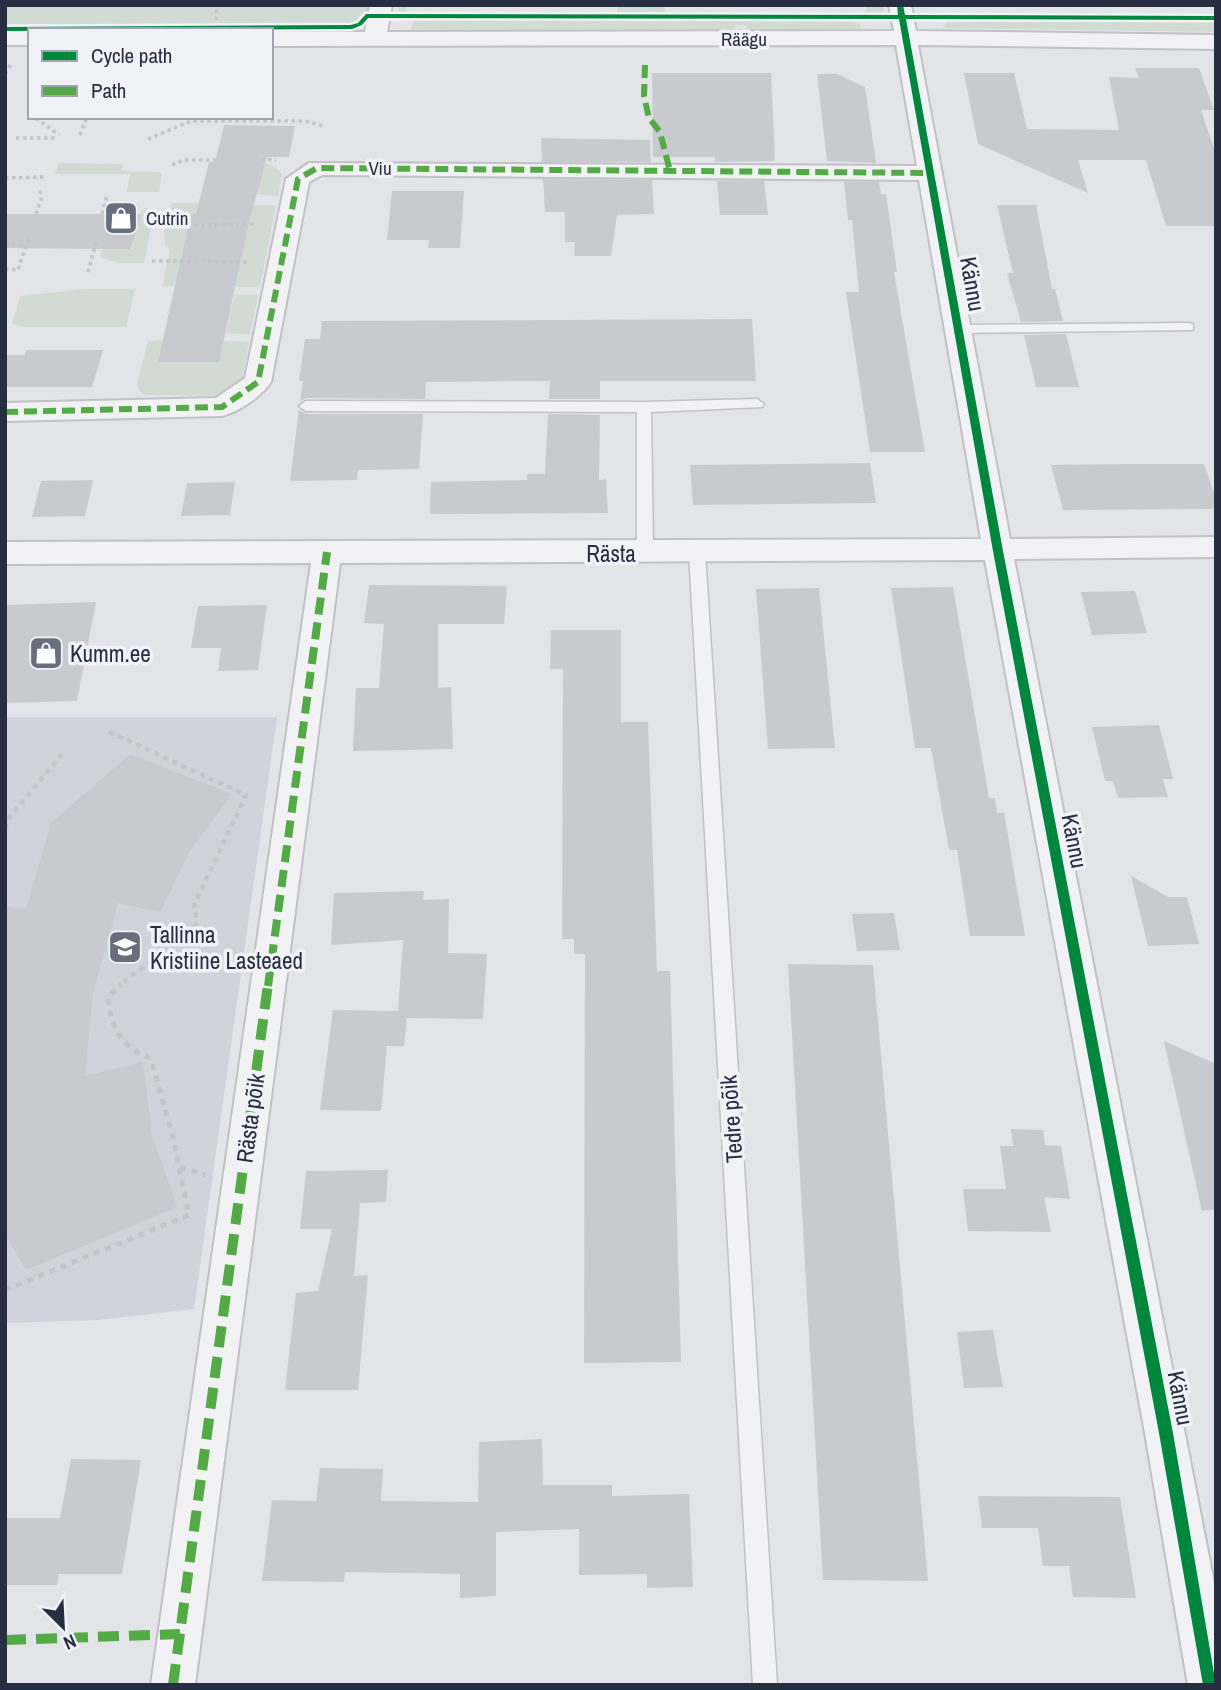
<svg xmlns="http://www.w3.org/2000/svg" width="1221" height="1690" font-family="'Archivo Narrow',sans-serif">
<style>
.built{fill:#d0d3db}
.green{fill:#d2dbd3}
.building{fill:#c8cacf}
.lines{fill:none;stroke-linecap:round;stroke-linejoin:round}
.service-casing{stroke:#c0c2c6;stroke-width:3}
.minor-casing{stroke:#c0c2c6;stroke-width:4}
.path-far2{stroke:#c4c5cb;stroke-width:3.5;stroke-dasharray:3.5 3.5;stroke-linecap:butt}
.path-far1{stroke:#c4c5cb;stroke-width:4.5;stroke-dasharray:5 5;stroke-linecap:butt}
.path{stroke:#c4c5cb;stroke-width:5;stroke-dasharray:6 6;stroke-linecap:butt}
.service{fill:#f2f2f4;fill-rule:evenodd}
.minor{fill:#f2f2f4;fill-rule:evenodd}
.quiet-far2{stroke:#53ab46;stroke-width:6;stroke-dasharray:13 6;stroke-linecap:butt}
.quiet-far1{stroke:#53ab46;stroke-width:8;stroke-dasharray:17 8;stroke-linecap:butt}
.quiet{stroke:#53ab46;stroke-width:10;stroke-dasharray:21 10;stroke-linecap:butt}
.cycleway-casing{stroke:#f0f2f7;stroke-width:5}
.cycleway{fill:#00873e;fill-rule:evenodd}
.labels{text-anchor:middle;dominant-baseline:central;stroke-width:7;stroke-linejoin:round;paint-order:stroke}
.far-street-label{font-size:19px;fill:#282e42;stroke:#f0f2f7}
.far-poi-label{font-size:19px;fill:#282e42;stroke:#f0f2f7;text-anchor:start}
.street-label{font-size:23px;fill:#282e42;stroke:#f0f2f7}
.poi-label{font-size:23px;fill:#282e42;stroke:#f0f2f7;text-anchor:start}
</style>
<rect width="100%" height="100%" fill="#e2e4e8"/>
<path class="built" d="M5,717H277L194,1309L99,1320L5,1323Z"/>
<g class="green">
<path d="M5,5H374L372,14H361L356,22L343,25L5,24Z"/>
<path d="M400,5H406V12H617V5H664L665,12L867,13L866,5H883L884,11L871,15L402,14L398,11Z"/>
<path d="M423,19L849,21L859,24L862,30L747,29L746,25H736L735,29L547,33L410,31L414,21Z"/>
<path d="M1216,21V32L942,28L947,22Z"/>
<path d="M59,163L123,164L121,171L159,172L162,174L159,192H126L131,174H55Z"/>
<path d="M262,164H270L282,173L278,196L256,194Z"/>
<path d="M172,203H199L195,221L249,222L253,205H276L260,287H235L239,266L177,286L162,287L170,250L165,245L164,231Z"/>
<path d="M146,208H155L144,263H120L100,257L102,249H132L142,210Z"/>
<path d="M84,289H135L126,327H26L12,324L20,296Z"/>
<path d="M234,295H258L250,334L226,333Z"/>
<path d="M163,340L159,362H218L223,341L249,342L241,385L221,396L145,395L139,391L137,384L148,341Z"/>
</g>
<g class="building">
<path d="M1135,68H1199L1214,110H1201L1216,154V226H1166L1146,160H1078L1088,193L978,144L964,73H1014L1027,129L1119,130L1109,77L1139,78Z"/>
<path d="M652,73H771L775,161L715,162V157H653Z"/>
<path d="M817,74H837L865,87L876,163L827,161Z"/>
<path d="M224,125L295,126L289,157H267L249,222L219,362H158L191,214H196L209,162H215Z"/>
<path d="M541,138L650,140L651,162H542Z"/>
<path d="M543,179L652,180L654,214L617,215L611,256H574L575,242H565V212H545Z"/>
<path d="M717,181H764L768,215H720Z"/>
<path d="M844,182H879L881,194H886L897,272H894L925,452H870L846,292H859L852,220H848Z"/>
<path d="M392,191H464L460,248H428L429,240H387Z"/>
<path d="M997,205H1036L1052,289H1055L1063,321L1021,322L1007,273H1013Z"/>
<path d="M5,214H141L131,249H102L5,248Z"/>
<path d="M752,319L756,381H600V399H549L550,381L426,382L425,399L306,398L300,402L303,381H299L305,339H320L322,321Z"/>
<path d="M1066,334L1079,387H1036L1024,335Z"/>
<path d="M26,350H103L92,387H5V355H25Z"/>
<path d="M299,410L306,414H423L419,469L358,470L357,480L290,481Z"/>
<path d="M548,414L600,415L599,480L606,479L608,513L430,514L431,482L527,480V474H545Z"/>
<path d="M870,463L876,503L693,505L690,465Z"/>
<path d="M1128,464H1204L1216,498V509L1063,510L1051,465Z"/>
<path d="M93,480L85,516L32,517L41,481Z"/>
<path d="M235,482L230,515L181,516L187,483Z"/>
<path d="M369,585L507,586L504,624H438V688L451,687L453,749L353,751L356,688H379L384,624L364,623Z"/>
<path d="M953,587L989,798H995L997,813H1004L1025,936H970L957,850H949L931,748H915L891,588Z"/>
<path d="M819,588L835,748L768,749L756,589Z"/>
<path d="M1135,591L1147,633L1092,635L1081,592Z"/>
<path d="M96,602L77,701L5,703V605Z"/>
<path d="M267,605L258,670L218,671L221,648H191L198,606Z"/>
<path d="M551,630H621V722H648L657,971H670L681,1362L584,1363L585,954H574V939H562L563,669H550Z"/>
<path d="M1159,725L1173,779H1163L1168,797L1118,798L1113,781H1105L1092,727Z"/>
<path d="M130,754L232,794L190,851L160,912L118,903L93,993L85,1076L143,1062L152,1135L177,1207L26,1270L5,1234V907L26,909L51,823Z"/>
<path d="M1131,876L1168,897H1187L1199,944L1148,946Z"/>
<path d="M424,891L423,900L449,899L448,953L487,954L483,1019L407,1018L404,1046H387L381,1111L320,1110L333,1010L398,1011L403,940L331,945L334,893Z"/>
<path d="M894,913L900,950L857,951L852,914Z"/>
<path d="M788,964L873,965L928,1581L823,1580Z"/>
<path d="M1164,1041L1216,1064V1209L1202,1211Z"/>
<path d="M1011,1129L1043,1130L1045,1145L1061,1146L1070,1199L1044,1197L1051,1232L968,1231L963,1189H1006L1000,1146H1013Z"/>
<path d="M388,1170L386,1202L360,1203L354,1276L368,1275L358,1390H285L296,1293L318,1291L332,1229H300L306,1171Z"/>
<path d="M993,1330L1003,1387L964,1388L957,1332Z"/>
<path d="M542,1439L543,1485H612V1496L689,1494L693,1587L647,1588V1574L579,1575V1529L496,1532V1596L460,1598V1574L345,1572L344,1582L262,1581L272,1500L316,1501L320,1468L383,1469L381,1501L478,1502L479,1442Z"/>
<path d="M71,1459L141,1460L122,1574H59L57,1585H5V1518H60Z"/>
<path d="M978,1496L1120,1497L1136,1598L1073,1597L1069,1566H1043L1038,1528H982Z"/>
</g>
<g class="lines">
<g class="service-casing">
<g id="service">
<path d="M1188,323L1193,324V330L959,333L952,329L959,325Z"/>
<path d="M757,399L764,404L762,407L651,412L653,553L645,559L637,553V412L306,411L299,406L306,401L644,402Z"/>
<path d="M697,546L705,552L777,1685H753L689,552Z"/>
</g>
</g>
<g class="minor-casing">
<g id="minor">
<path d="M370,5H392L387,32L894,31L889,5H911L916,31L1216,35V49L918,45L1010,539L1216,537V557L1014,559L1216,1593V1685H1188L1145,1433L985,560L340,563L195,1685H151L311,563L5,564V542L981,539L919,180L322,175L309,182L271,382C262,396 238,412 222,416L5,421V403L216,398L245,378L286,179L309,163L917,166L896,45L271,46V32H365Z"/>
<rect x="5" y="31" width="25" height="14"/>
</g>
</g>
<g class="path-far2">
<path d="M216,27L217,5"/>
<path d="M5,74L12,63"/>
<path d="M36,118L59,135"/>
<path d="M80,135L87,117"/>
<path d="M16,138H58"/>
<path d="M148,139L191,121H305L324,126"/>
<path d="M261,159L276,160"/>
<path d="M172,165L184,160H221"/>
<path d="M5,178L44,177"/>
<path d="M36,214L41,200L40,188"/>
<path d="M102,214L107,195"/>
<path d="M159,226L256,224"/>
<path d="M5,245H26"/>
<path d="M152,261L249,262"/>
<path d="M5,269L18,270L28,239"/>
<path d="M88,272L96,243"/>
</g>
<g class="path-far1">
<path d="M109,732L246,795L194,905L197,922C179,948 144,962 120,986"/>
<path d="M5,829L9,818L63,753"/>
</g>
<g class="path">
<path d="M180,1167L205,1175"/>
<path d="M5,1290L189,1215L172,1134L151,1059C121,1046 111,1029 108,997L122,984"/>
</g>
<use href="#service" class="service"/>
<use href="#minor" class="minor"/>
<g class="quiet-far2">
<path d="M645,65L644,96L649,118L660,132L670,171"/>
<path d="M5,412L222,407L258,382L298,179L317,168L932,173"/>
</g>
<path class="quiet-far1" d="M268,986L327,552"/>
<g class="quiet">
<path d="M5,1640L180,1634"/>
<path d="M173,1685L268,984"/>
</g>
<g class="cycleway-casing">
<path id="cycleway" d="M897,5H903L905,15L1216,16V20L906,19L1003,551L1173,1433L1216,1685H1203L1159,1433L993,551L899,19L368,18L362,25L352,29L5,31V27L351,25L358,23L366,14L898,15Z"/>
</g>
<use href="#cycleway" class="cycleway"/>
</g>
<defs>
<g id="shop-square" transform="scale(1.75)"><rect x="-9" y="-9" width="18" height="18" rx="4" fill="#696e7c" stroke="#f0f2f7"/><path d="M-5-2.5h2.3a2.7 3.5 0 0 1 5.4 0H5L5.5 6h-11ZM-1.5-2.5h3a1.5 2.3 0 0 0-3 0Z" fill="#fff"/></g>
<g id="school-square" transform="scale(1.75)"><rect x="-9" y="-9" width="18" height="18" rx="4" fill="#696e7c" stroke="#f0f2f7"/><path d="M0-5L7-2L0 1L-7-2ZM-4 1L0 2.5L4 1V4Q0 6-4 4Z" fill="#fff"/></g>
</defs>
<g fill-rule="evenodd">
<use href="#shop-square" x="121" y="218"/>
<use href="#shop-square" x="46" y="653"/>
<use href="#school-square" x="125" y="947"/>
</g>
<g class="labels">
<g class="far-street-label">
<text x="744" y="39">Räägu</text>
<text x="380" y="168">Viu</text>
</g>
<g class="far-poi-label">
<text x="146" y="218">Cutrin</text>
</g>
<g class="street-label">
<text transform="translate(973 284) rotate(80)">Kännu</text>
<text x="611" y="553">Rästa</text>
<text transform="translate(1075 841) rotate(79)">Kännu</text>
<text transform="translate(250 1118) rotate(-82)">Rästa põik</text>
<text transform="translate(731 1119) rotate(-94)">Tedre põik</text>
<text transform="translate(1181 1398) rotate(79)">Kännu</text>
</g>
<g class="poi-label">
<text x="70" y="653">Kumm.ee</text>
<text x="150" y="934">Tallinna<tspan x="150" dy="26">Kristiine Lasteaed</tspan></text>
</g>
</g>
<rect width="1221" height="1690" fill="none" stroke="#282e42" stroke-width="14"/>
<rect x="28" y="28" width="245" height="91" fill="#f0f2f7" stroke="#a0a4af" stroke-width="2"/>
<rect x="42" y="51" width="35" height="10" fill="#00873e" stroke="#a0a4af" stroke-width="2"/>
<text x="91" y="63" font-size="21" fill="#282e42">Cycle path</text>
<rect x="42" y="86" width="35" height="10" fill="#53ab46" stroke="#a0a4af" stroke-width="2"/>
<text x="91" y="98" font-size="21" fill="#282e42">Path</text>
<g transform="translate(63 1627) rotate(156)" stroke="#f0f2f7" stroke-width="5" paint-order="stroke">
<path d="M0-5L12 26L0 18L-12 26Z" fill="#282e42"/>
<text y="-10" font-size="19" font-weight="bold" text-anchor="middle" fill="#282e42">N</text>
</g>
</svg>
